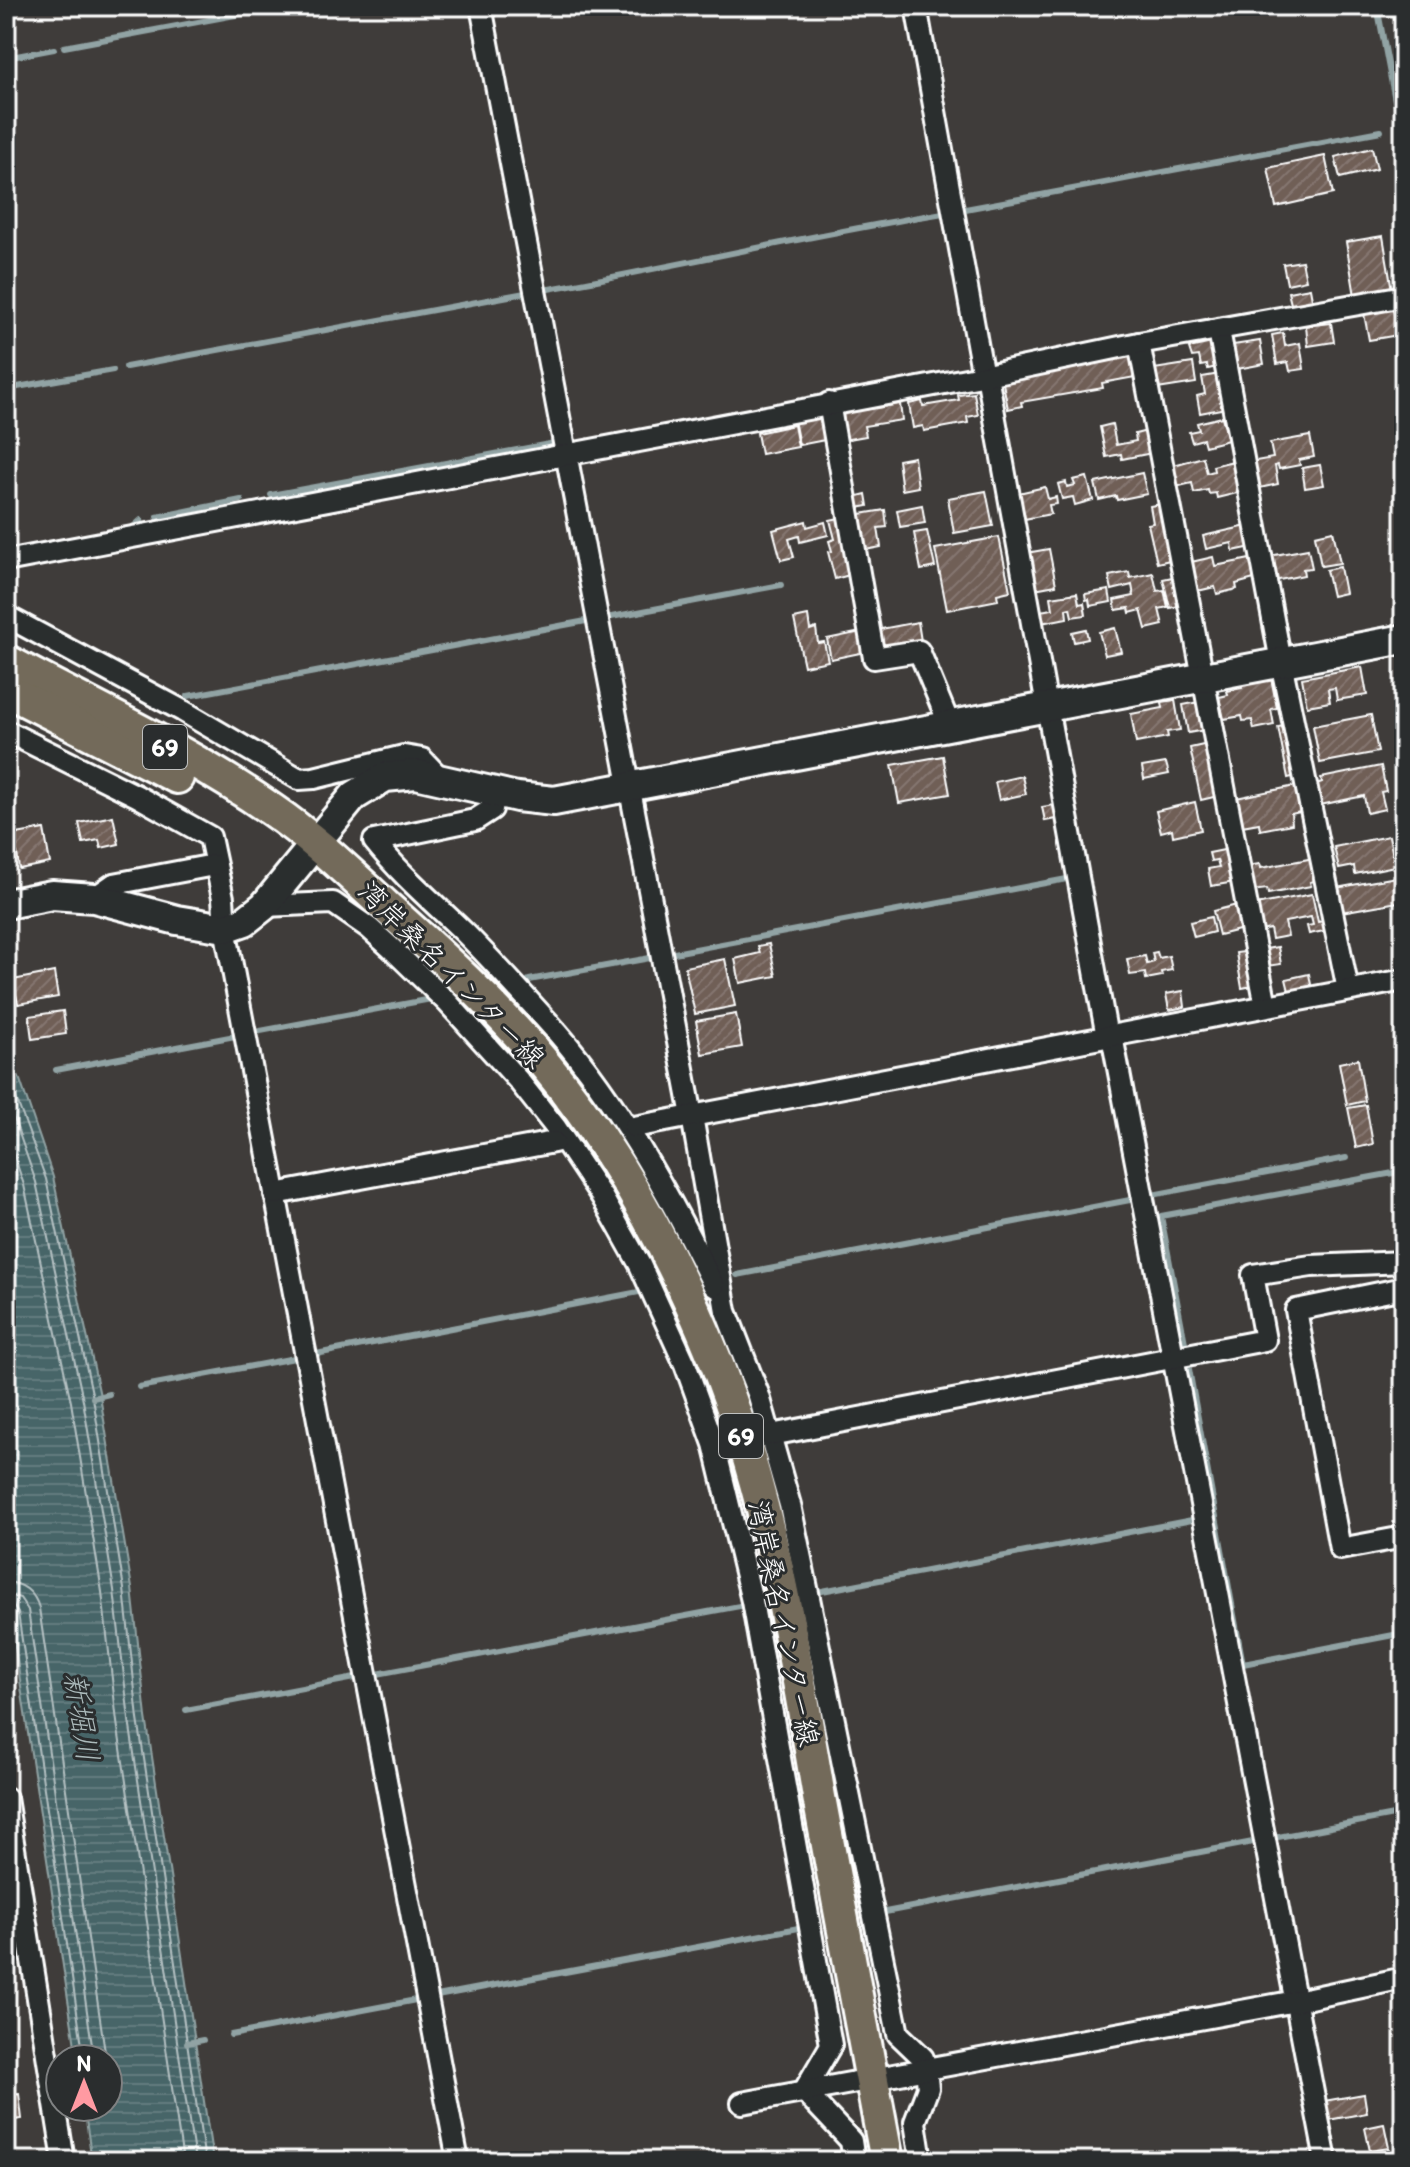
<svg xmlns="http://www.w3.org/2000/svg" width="1410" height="2167" font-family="Itim,'Klee One',sans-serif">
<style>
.water{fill:url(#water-rules);stroke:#91a3a4;stroke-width:2}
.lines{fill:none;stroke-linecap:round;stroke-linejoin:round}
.shore{stroke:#b5c1c3;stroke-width:2}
.stream{stroke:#91a3a4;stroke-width:6}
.building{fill:url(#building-hatch);stroke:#fff;stroke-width:2}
.street-tunnel{stroke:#52504e;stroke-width:20;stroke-dasharray:20 10;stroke-linecap:butt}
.street-casing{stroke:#fff;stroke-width:26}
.secondary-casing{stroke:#fff;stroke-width:34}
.primary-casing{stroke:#fff;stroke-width:38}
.street{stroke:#2a2d2e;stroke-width:20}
.secondary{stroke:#2a2d2e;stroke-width:28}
.primary{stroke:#736b5a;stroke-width:32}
.labels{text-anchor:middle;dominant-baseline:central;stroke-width:6;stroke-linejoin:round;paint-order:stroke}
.shield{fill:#2a2d2e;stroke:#bfc0c0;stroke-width:2}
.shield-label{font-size:26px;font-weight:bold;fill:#fff}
.street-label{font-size:28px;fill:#fff;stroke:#2a2d2e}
.water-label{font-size:30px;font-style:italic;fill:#acbabb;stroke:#2a2d2e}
</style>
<defs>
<pattern id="water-rules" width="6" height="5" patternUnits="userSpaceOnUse" patternTransform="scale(2)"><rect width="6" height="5" fill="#476568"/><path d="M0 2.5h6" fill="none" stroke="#637c7f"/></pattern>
<pattern id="building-hatch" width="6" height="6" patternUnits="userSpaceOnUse" patternTransform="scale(2)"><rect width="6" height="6" fill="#6f5e57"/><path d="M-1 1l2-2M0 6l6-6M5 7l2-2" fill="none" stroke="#857670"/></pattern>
</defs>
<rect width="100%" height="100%" fill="#3f3c3a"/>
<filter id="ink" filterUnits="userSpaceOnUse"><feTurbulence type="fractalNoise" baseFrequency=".0125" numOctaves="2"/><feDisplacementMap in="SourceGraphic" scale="16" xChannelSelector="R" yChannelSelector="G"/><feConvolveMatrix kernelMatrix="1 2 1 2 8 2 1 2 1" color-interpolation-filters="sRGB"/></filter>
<g filter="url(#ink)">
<path class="water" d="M6,1054L20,1080L53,1177L100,1396L132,1588L146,1717L213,2161H92L84,2107H108V2059H77L6,1587Z"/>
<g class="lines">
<g class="shore">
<path d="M6,1071L46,1179L93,1398L124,1589L138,1719L205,2161"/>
<path d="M6,1096L36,1182L83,1400L114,1590L129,1720L195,2161"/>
<path d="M6,1132L24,1185L71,1402L102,1592L117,1722L183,2161"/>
<path d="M6,1582C23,1583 34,1591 39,1608L106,2059"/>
<path d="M6,1594L20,1598L28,1610L94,2059"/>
<path d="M6,1604L13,1606L18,1613L84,2059"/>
</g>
<g class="stream">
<path d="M1377,6L1404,148"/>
<path d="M64,47L284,6"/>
<path d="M6,58L54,49"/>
<path d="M960,210L1381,131"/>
<path d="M543,290C677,266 809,235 943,213"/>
<path d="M126,367L525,293"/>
<path d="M6,389L113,370"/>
<path d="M271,495L555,443"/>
<path d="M157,517L241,500"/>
<path d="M132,528L141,520"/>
<path d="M606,618L781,585"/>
<path d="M188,696L586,621"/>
<path d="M669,954L1072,878"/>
<path d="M529,980L650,958"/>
<path d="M255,1032L431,999"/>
<path d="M56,1070L235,1036"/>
<path d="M1152,1195L1346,1158"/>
<path d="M737,1275L1130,1200"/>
<path d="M1185,1343L1161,1216L1404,1171"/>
<path d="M316,1354L644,1291"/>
<path d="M1189,1369L1243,1664L1404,1633"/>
<path d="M139,1387L295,1358"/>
<path d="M93,1398L109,1394"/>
<path d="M817,1592L1192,1520"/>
<path d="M377,1674L745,1605"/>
<path d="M186,1710L355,1678"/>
<path d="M1273,1838L1404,1813"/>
<path d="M880,1913L1253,1842"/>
<path d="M437,1996L804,1927"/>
<path d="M231,2035L416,2000"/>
<path d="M187,2043L203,2040"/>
</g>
</g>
<g class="building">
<path d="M1372,148L1377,169L1340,178L1335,157Z"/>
<path d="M1325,156L1333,194L1276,207L1268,168Z"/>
<path d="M1383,236L1392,290L1355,296L1346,242Z"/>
<path d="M1302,261L1306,280L1287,284L1283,264Z"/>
<path d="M1310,288L1313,304L1292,308L1288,292Z"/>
<path d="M1393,309L1395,316L1401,315L1404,334L1369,340L1364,314Z"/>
<path d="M1331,323L1334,342L1308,346L1306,326Z"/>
<path d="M1283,333L1285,346L1300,343L1304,369L1290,371L1288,362L1277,364L1272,335Z"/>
<path d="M1260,341L1264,364L1237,369L1233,345Z"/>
<path d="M1212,343L1217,367L1208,369L1207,365L1201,366L1199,356L1192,357L1189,348Z"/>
<path d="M1131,355L1135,377L1102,383L1103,388L1021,402L1022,406L1008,409L1002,378Z"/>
<path d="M1193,363L1196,383L1157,389L1154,369Z"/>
<path d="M1220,374L1226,408L1200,413L1197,396L1205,394L1202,377Z"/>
<path d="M974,393L978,415L967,417L968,423L924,431L923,426L913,428L909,404L922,401L923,406L959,400L958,395Z"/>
<path d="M900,404L902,420L864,426L866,436L843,440L838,414Z"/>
<path d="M820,415L825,440L799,445L794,420Z"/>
<path d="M1222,417L1228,440L1205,446L1203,439L1192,442L1189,432L1199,430L1197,423Z"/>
<path d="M1112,424L1116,445L1136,441L1135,434L1147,431L1152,453L1122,459L1121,454L1106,457L1100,427Z"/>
<path d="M794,425L798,447L761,454L757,433Z"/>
<path d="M1310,436L1314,457L1299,460L1300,465L1279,469L1278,465L1275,466L1278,484L1255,489L1250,462L1273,458L1270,443Z"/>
<path d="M914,457L918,487L902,490L898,460Z"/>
<path d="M1203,457L1207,473L1214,471L1213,466L1233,461L1241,492L1217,498L1216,493L1209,494L1208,490L1194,493L1192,483L1175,487L1170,466Z"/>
<path d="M1320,465L1324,485L1305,488L1302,468Z"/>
<path d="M1142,473L1147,494L1117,500L1116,496L1099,500L1095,483Z"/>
<path d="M1087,477L1093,500L1075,505L1073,497L1062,499L1058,484L1066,482L1067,487L1075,485L1073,480Z"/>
<path d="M1045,487L1048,499L1056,497L1057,504L1049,505L1051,514L1019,520L1014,494Z"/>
<path d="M986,491L993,526L954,533L948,498Z"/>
<path d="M866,494L868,506L852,509L850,498Z"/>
<path d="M1161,504L1174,559L1157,563L1148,524L1153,523L1150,506Z"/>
<path d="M922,505L925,523L900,527L897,510Z"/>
<path d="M885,510L887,527L878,528L881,547L860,551L854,515Z"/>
<path d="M839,518L853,574L835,579L828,552L832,551L829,541L835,539L830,520Z"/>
<path d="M806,521L807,527L825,522L828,535L800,542L799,536L789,539L794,557L781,560L773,530Z"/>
<path d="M1247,526L1252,547L1233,551L1232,543L1206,549L1203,536Z"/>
<path d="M927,531L935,567L921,570L914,533Z"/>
<path d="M1333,531L1340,563L1321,566L1315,535Z"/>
<path d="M999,537L1010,591L997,594L998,600L947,610L935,549Z"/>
<path d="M1049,549L1056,585L1034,589L1026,553Z"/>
<path d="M1308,549L1312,568L1303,569L1304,575L1274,581L1269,556Z"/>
<path d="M1213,557L1215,566L1250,559L1254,579L1236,584L1237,589L1217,594L1215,587L1193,592L1187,563Z"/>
<path d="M1340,567L1345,593L1332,596L1326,570Z"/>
<path d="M1129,572L1130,578L1153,573L1157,591L1164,590L1168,607L1159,609L1163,625L1146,629L1141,610L1130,613L1129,608L1116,610L1114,600L1134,596L1132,585L1112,590L1109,576Z"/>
<path d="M1177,576L1184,605L1170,608L1163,579Z"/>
<path d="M1109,590L1111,602L1090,606L1089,599L1086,600L1085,594Z"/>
<path d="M1077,593L1079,604L1084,603L1086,615L1072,617L1070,608L1066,609L1067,618L1041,623L1039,611L1053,609L1051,597Z"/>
<path d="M808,616L810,630L816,628L818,643L824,642L828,661L804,666L794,619Z"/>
<path d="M918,622L921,641L879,649L876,630Z"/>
<path d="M1115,628L1121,652L1105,655L1099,632Z"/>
<path d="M1086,629L1088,639L1074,642L1072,632Z"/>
<path d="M861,632L865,652L831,659L827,639Z"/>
<path d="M1362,667L1367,695L1337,700L1335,688L1328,689L1330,702L1307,706L1302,678Z"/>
<path d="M1271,678L1277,708L1271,709L1274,725L1254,729L1252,720L1243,721L1242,716L1224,719L1219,697L1228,695L1227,691L1242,688L1241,684Z"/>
<path d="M1175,700L1180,730L1167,732L1168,737L1136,743L1131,714L1163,708L1162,702Z"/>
<path d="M1199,702L1205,730L1188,733L1183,705Z"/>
<path d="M1371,715L1378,752L1320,763L1313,726Z"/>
<path d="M1290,725L1300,775L1288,778L1278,727Z"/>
<path d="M1208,744L1218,796L1201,800L1190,748Z"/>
<path d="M943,756L950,794L899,803L892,765Z"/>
<path d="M1166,763L1169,774L1144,779L1142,767Z"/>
<path d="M1381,766L1386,791L1381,792L1385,809L1367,813L1364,796L1320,805L1316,784L1322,782L1321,778Z"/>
<path d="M1022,776L1026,794L999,800L995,782Z"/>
<path d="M1295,786L1300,812L1291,814L1292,824L1260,830L1259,823L1242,826L1236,798Z"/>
<path d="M1195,802L1201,830L1173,836L1172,829L1161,832L1156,811Z"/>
<path d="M1054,805L1056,819L1045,821L1042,807Z"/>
<path d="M113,816L119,844L101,848L99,840L83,843L79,823Z"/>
<path d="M44,829L50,863L19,869L17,853L6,855V836Z"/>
<path d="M1389,836L1395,866L1355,874L1354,866L1339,869L1334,847Z"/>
<path d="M1229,849L1235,882L1211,886L1208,869L1219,867L1217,860L1211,861L1209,853Z"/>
<path d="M1314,858L1318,880L1310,882L1311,886L1268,894L1267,889L1252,891L1247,866L1260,864L1261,868Z"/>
<path d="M1402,876L1404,901L1341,912L1336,888Z"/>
<path d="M1312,894L1318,922L1327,920L1329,930L1309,934L1307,926L1313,925L1311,917L1285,922L1288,936L1272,939L1270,929L1261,931L1256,905Z"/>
<path d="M1237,905L1243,929L1219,935L1213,911Z"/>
<path d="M1211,917L1214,932L1194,937L1190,922Z"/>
<path d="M769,944L776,976L740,983L735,959L760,953L758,946Z"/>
<path d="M1278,947L1281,964L1267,966L1265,949Z"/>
<path d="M1251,951L1258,985L1242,988L1236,953Z"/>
<path d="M1157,952L1159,958L1169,956L1172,970L1161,972L1162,976L1146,979L1145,973L1130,975L1127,959L1145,956L1147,964L1154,962L1152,953Z"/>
<path d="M725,959L735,1006L695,1014L685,967Z"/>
<path d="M54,972L58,997L18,1004L13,980Z"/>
<path d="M1309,974L1312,990L1290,995L1286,979Z"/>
<path d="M1183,991L1185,1007L1169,1010L1166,994Z"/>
<path d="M63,1011L66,1034L32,1039L29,1016Z"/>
<path d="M736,1014L742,1047L702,1054L696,1021Z"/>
<path d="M1358,1059L1365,1101L1347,1105L1339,1063Z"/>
<path d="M1366,1105L1373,1144L1356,1148L1348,1108Z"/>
<path d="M19,2094L22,2119L6,2121V2095Z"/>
<path d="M1364,2094L1367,2113L1328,2120L1324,2101Z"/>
<path d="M1384,2124L1389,2148L1370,2151L1365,2128Z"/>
</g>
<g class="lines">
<path class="street-tunnel" d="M554,1142L634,1127"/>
<g class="street-casing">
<g id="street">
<path d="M481,6L692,1116L726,1311L759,1396L790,1505L898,2034L923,2058L926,2069L928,2088L915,2122L921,2161"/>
<path d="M916,6L983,376"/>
<path d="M1219,330L1281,662L1348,990"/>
<path d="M1139,343L1266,1006"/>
<path d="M987,375L1107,1037"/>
<path d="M829,403L874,658L919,651L950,726"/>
<path d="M6,561L987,375L1139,343L1404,296"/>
<path d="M6,616L183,711L299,779L314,778L404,756L422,759L441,779"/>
<path d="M6,731L137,796L210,837L223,898L225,928L458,2161"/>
<path d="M495,792L492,809L475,820L374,841C401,875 433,902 464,932C493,961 521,992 548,1022C613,1093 672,1199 714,1286"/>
<path d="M94,898L114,884L214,865"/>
<path d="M264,906L333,903L369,928L390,947L448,1003L518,1080L556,1128L602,1197L640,1265L685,1364L714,1444L752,1601L831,2045L804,2091L851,2141L854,2161"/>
<path d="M1112,1036L1326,2161"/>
<path d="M634,1127L1404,980"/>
<path d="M275,1194L554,1142"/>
<path d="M1404,1288L1296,1310L1340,1549L1404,1537"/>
<path d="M771,1435L1265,1340L1253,1275L1311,1266L1404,1262"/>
<path d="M6,1798L64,2161"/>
<path d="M742,2103L1296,2001L1404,1978"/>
</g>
</g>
<g class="secondary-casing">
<path id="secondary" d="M6,904L52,895L94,898L177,920L225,928L245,921L264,906L354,796L385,777L416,774L517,797L554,801L1404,639"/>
</g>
<g class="primary-casing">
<g id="primary">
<path d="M6,661C95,709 189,752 272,810C313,838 349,873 385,906C440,955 495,1005 543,1062C615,1148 672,1253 714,1357C770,1496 794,1650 819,1797C841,1919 864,2040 887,2161"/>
<path d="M6,690L177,777"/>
</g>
</g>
<use href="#street" class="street"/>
<use href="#secondary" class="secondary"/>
<use href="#primary" class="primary"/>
</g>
</g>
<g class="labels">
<g class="shield">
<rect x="143" y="725" width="44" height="44" rx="6"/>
<rect x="719" y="1414" width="44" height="44" rx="6"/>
</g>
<g class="shield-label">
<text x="165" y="747">69</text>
<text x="741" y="1436">69</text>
</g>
<g class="street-label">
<text transform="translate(452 974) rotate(45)">湾岸桑名インター線</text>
<text transform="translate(784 1623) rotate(78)">湾岸桑名インター線</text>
</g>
<g class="water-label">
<text transform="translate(82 1717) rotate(81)">新堀川</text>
</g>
</g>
<rect width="1410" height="2167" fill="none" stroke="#2a2d2e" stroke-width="32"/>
<rect x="16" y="16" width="1378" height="2135" fill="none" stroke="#fff" stroke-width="3" filter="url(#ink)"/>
<g transform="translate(84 2083)"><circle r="38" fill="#2a2d2e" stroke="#7f8182" stroke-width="2"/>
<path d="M0-6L14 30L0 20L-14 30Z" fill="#ff9aa2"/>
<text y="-12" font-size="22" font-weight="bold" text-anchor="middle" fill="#ffffff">N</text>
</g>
</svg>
